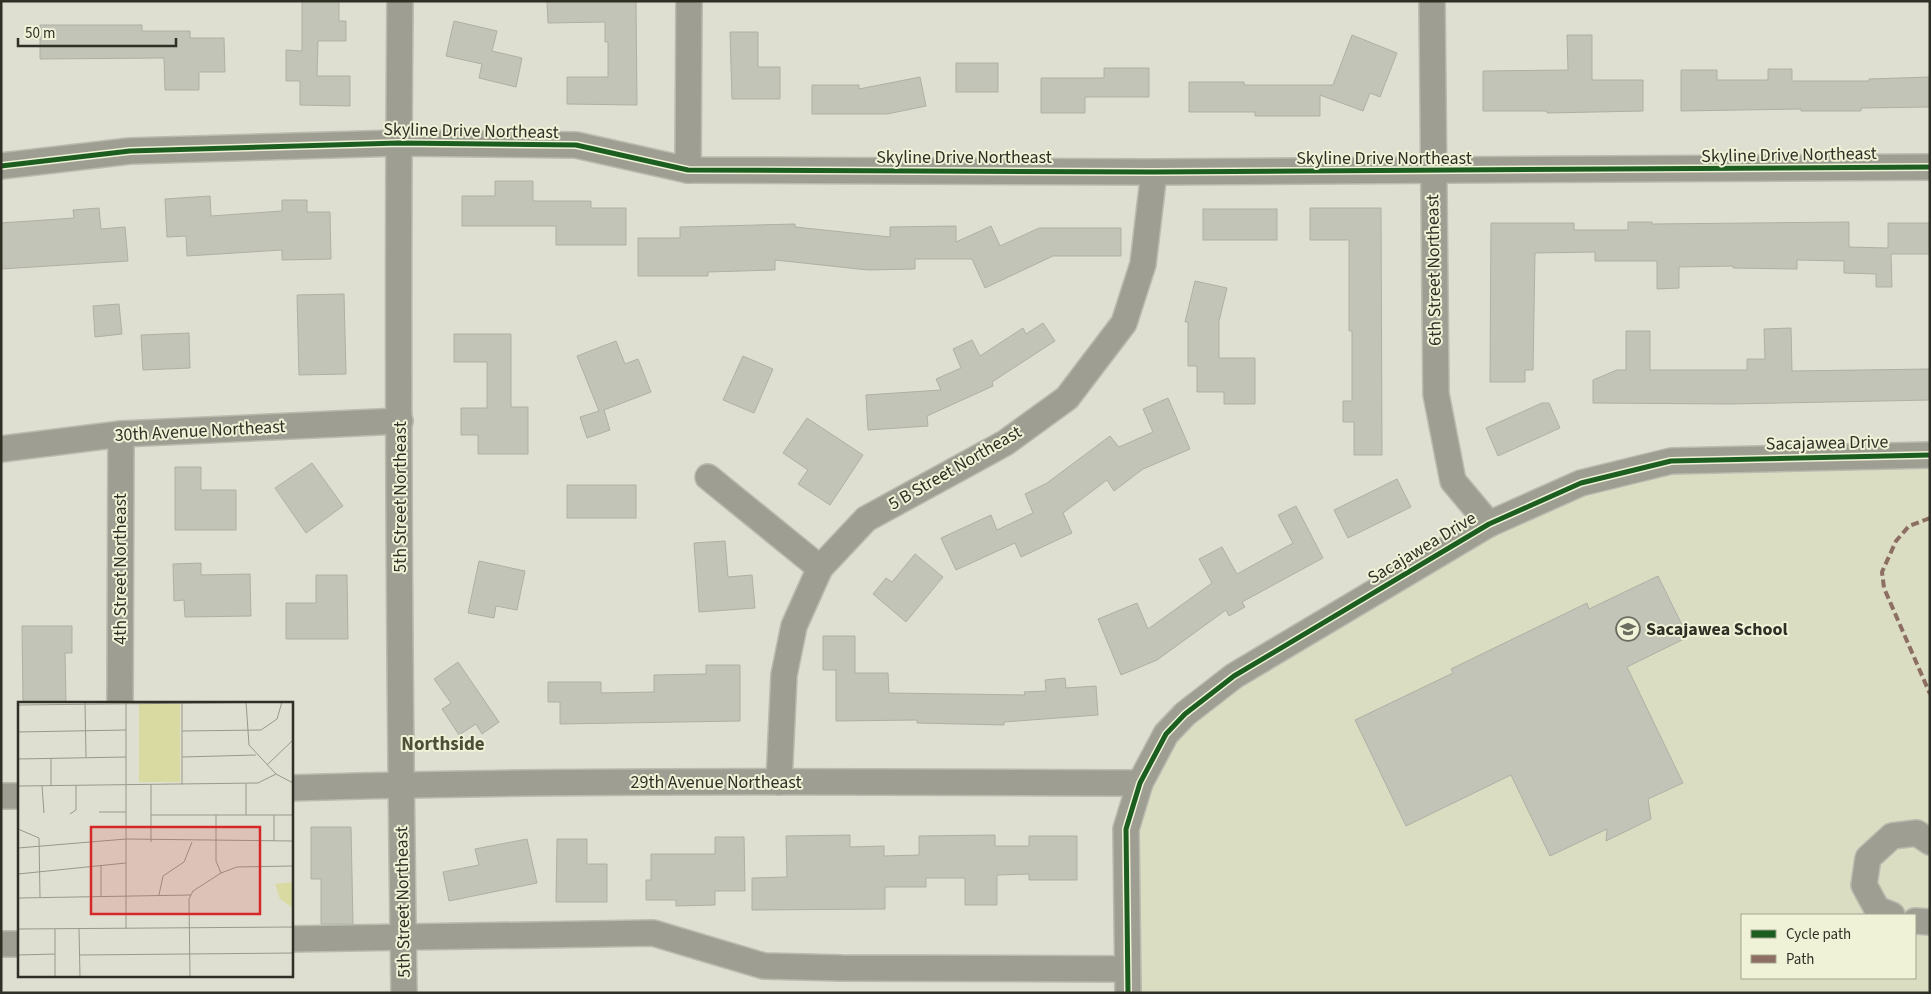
<svg xmlns="http://www.w3.org/2000/svg" width="1931" height="994" font-family="'Source Sans 3',sans-serif">
<style>
.built{fill:#dbddc3;fill-rule:evenodd}
.building{fill:#c2c4b8;stroke:#afb0a4}
.lines{fill:none;stroke-linecap:round;stroke-linejoin:round}
.minor-casing{stroke:#babaaf;stroke-width:28}
.minor{stroke:#9e9f92;stroke-width:25}
.quiet{stroke:#8d6e63;stroke-width:4;stroke-dasharray:8 4;stroke-linecap:butt}
.cycleway-casing{stroke:#f0f2d7;stroke-width:8}
.cycleway{stroke:#1b5e20;stroke-width:5}
.labels{text-anchor:middle;dominant-baseline:central;stroke-width:4;stroke-linejoin:round;paint-order:stroke}
.street-label{font-size:18px;fill:#2f2f25;stroke:#f0f2d7}
.poi-label{font-size:18px;font-weight:bold;fill:#2f2f25;stroke:#f0f2d7;text-anchor:start}
.neighbourhood-label{font-size:19px;font-weight:bold;fill:#4d4f38;stroke:#f0f2d7}
.inset-road{fill:none;stroke:#98998c;stroke-width:1}
.view{fill:#d62828;fill-opacity:0.15;stroke:#d62828;stroke-width:2.5}
.inset-edge{fill:none;stroke:#2f2f25;stroke-width:2.5}
</style>
<rect width="100%" height="100%" fill="#dedfd0"/>
<path class="built" d="M1930,455V993H1128L1140,783L1166,734L1489,524L1671,461ZM1742,915H1915V978H1742Z"/>
<g class="building">
<path d="M302,1H339V21H346V41H318L317,76H350V106L300,105V81H286V50L302,51Z"/>
<path d="M547,1H636L637,105L567,104V77H608V42H605V22L548,23Z"/>
<path d="M454,21L497,31L492,51L522,58L516,87L479,78L482,64L446,56Z"/>
<path d="M40,25H142V31H190V38H224L225,72H199V90H165L164,58L40,59Z"/>
<path d="M730,32H758V67H780V99H732Z"/>
<path d="M1352,35L1397,53L1380,97L1370,93L1363,111L1320,95V116H1255V112H1189V82H1244V85H1333Z"/>
<path d="M1567,35H1592V80H1643V111L1547,113V111H1483V71L1568,70Z"/>
<rect x="956" y="63" width="42" height="29"/>
<path d="M1104,68H1149V97H1085V113H1041V78H1104Z"/>
<path d="M1768,69H1792V81H1869V79L1930,77V107L1861,108V111H1801V109L1681,111V70H1717V80H1768Z"/>
<path d="M920,77L926,106L887,114H812V85H859V89Z"/>
<path d="M495,181H533V201H591V208H626V245H556V226H462V196H495Z"/>
<path d="M210,196L211,216L282,211V200H307V212H330L331,259L282,260V250L187,256L186,236L167,237L165,199Z"/>
<path d="M99,208L101,229L125,227L128,261L1,269V223L74,218L73,210Z"/>
<path d="M1310,208H1381L1382,455H1354V422H1343V401H1352V331H1349V240H1310Z"/>
<rect x="1203" y="209" width="74" height="31"/>
<path d="M1628,222H1652V224L1849,222V247L1888,248V223H1930V254H1891L1892,287H1876V274L1844,273V261L1797,260V269L1733,268V266L1679,267V288L1657,289V261H1595V252L1535,253L1533,370H1525V382H1490L1491,223H1574V230H1628Z"/>
<path d="M795,224V227L890,237V227L956,226V242L991,226L1000,246L1039,228H1121V256H1053L985,288L972,259H915V269L868,270L775,260V270L708,272V276H638V238H680V227Z"/>
<path d="M1195,281L1227,288L1219,321V358H1255V404H1224V392H1197V366H1188V322H1185Z"/>
<path d="M344,294L346,374L299,375L297,295Z"/>
<path d="M119,304L122,334L95,337L93,306Z"/>
<path d="M1043,323L1055,341L992,382L993,386L927,416L928,426L868,430L866,395L941,390L936,379L961,368L953,349L972,340L980,356L1023,328L1026,334Z"/>
<path d="M1791,328L1792,371L1930,369V400L1731,404L1593,403V380L1617,370H1626V331H1650V370H1747V359H1765L1764,329Z"/>
<path d="M189,333L190,368L143,370L141,335Z"/>
<path d="M454,334H511V407H528V454H478V435H461V408H487V362H454Z"/>
<path d="M616,341L625,364L638,359L651,392L604,410L610,430L587,438L580,417L599,411L577,356Z"/>
<path d="M743,356L773,369L754,413L723,400Z"/>
<path d="M1168,398L1190,449L1143,469L1114,491L1107,480L1063,513L1072,533L1021,557L1015,543L956,570L941,538L991,515L997,530L1033,513L1025,494L1047,483L1110,436L1119,447L1153,432L1143,409Z"/>
<path d="M1542,403H1549L1560,428L1498,456L1486,428Z"/>
<path d="M807,418L863,455L830,505L798,484L808,470L783,453Z"/>
<path d="M312,463L343,506L306,533L275,488Z"/>
<path d="M175,467H201V490H236V530H175Z"/>
<path d="M1397,479L1411,507L1348,538L1334,510Z"/>
<rect x="567" y="485" width="69" height="33"/>
<path d="M1296,506L1323,558L1242,602L1245,607L1229,616L1226,610L1157,660L1121,675L1098,619L1137,603L1148,629L1212,583L1199,559L1222,547L1237,574L1293,543L1278,515Z"/>
<path d="M725,541L728,577L752,575L755,608L699,612L694,543Z"/>
<path d="M915,554L943,577L906,622L873,594L886,578L892,582Z"/>
<path d="M479,561L525,571L517,610L496,606L494,618L468,613Z"/>
<path d="M201,563V575L250,574L251,616L185,617L184,600L174,601L173,564Z"/>
<path d="M316,575H347L348,639H286V603H316Z"/>
<path d="M1658,576L1688,637L1627,667L1683,783L1648,799L1651,819L1606,841L1607,829L1550,856L1511,775L1406,826L1355,720L1453,673L1451,669L1587,603L1589,609Z"/>
<path d="M22,626H72V653H65L66,703H23Z"/>
<path d="M823,636H855V673H888L889,693L1025,695L1024,692L1046,691L1045,680L1065,678L1066,688L1096,686L1098,715L1004,722V725L917,723V720L836,721V670H823Z"/>
<path d="M458,662L499,722L482,734L476,724L459,735L442,709L451,703L434,679Z"/>
<path d="M706,665H740V721L560,724V702H548V682H601V693L654,692V675L706,674Z"/>
<path d="M311,827H351L353,924H321V879H311Z"/>
<path d="M850,835V847L884,846V856L919,855V836L995,835V846H1029V836H1077V880H1029V874L997,875V905H965V878H926V887H885V909L752,910V878L787,877L786,836Z"/>
<path d="M715,837H744L745,891H715V905L676,906V900H646V880H651V854H715Z"/>
<path d="M527,839L537,883L449,901L443,872L479,865L475,849Z"/>
<path d="M557,839H587V864H607V902H556Z"/>
</g>
<g class="lines">
<g class="minor-casing">
<g id="minor">
<path d="M400,1C397,332 399,662 404,993"/>
<path d="M1432,1L1436,394L1453,481L1489,524"/>
<path d="M1,166L130,151L399,143L576,145L688,170L1154,172L1930,167"/>
<path d="M688,170L689,1"/>
<path d="M1,449L121,434L400,421"/>
<path d="M708,477L820,568"/>
<path d="M120,703L121,434"/>
<path d="M779,782L784,675L794,626L820,568L866,519L1005,443L1067,398L1124,323L1143,264L1154,172"/>
<path d="M291,788C574,779 857,782 1140,783"/>
<path d="M1,796H19"/>
<path d="M1892,915L1877,909L1864,885L1868,858L1892,836L1917,833L1930,842"/>
<path d="M1915,921L1930,922"/>
<path d="M291,939L653,933L764,966L842,968L1127,969"/>
<path d="M1,944H19"/>
<path d="M1128,993L1126,829L1140,783L1166,734L1185,714L1234,676L1489,524L1581,483L1671,461L1930,455"/>
</g>
</g>
<use href="#minor" class="minor"/>
<path class="quiet" d="M1930,518L1909,526L1896,541L1882,572L1884,588L1930,694"/>
<g class="cycleway-casing">
<g id="cycleway">
<path d="M1,166L130,151L399,143L576,145L688,170L1154,172L1930,167"/>
<path d="M1128,993L1126,829L1140,783L1166,734L1185,714L1234,676L1489,524L1581,483L1671,461L1930,455"/>
</g>
</g>
<use href="#cycleway" class="cycleway"/>
</g>
<defs>
<g id="school-ring" transform="scale(1.25)"><circle r="9.5" fill="#f0f2d7" stroke="#6c6d61" stroke-width="1.5"/><path d="M0-5L7-2L0 1L-7-2ZM-4 1L0 2.5L4 1V4Q0 6-4 4Z" fill="#6c6d61"/></g>
</defs>
<g fill-rule="evenodd">
<use href="#school-ring" x="1628" y="629"/>
</g>
<g class="labels">
<g class="street-label">
<text transform="translate(471 131) rotate(1)">Skyline Drive Northeast</text>
<text transform="translate(1789 155) rotate(-1)">Skyline Drive Northeast</text>
<text x="964" y="157">Skyline Drive Northeast</text>
<text x="1384" y="158">Skyline Drive Northeast</text>
<text transform="translate(1434 270) rotate(-91)">6th Street Northeast</text>
<text transform="translate(200 431) rotate(-3)">30th Avenue Northeast</text>
<text transform="translate(1827 443) rotate(-1)">Sacajawea Drive</text>
<text transform="translate(955 468) rotate(-30)">5 B Street Northeast</text>
<text transform="translate(400 497) rotate(-90)">5th Street Northeast</text>
<text transform="translate(1422 548) rotate(-31)">Sacajawea Drive</text>
<text transform="translate(120 569) rotate(-90)">4th Street Northeast</text>
<text x="716" y="782">29th Avenue Northeast</text>
<text transform="translate(403 902) rotate(-91)">5th Street Northeast</text>
</g>
<g class="poi-label">
<text x="1646" y="629">Sacajawea School</text>
</g>
<g class="neighbourhood-label">
<text x="443" y="744">Northside</text>
</g>
</g>
<g transform="translate(18 702)">
<rect width="275" height="275" fill="#dedfd0"/>
<path d="M121,2H162V80H121ZM275,180V206L262,197L257,182Z" fill="#d8daa2"/>
<path class="inset-road" d="M228,0L231,43L258,72L275,81M67,1L68,55M108,1V227M164,1V82M0,3L275,0M164,29L243,28L259,17L264,0M0,30L108,28M164,55L238,53M33,56V84M0,57L108,55M249,63L275,38M133,82V140M228,82V113M0,84L240,81L258,72M24,84L26,111M81,110H108M52,112L58,108V83M133,113H275M198,113V159L203,171M256,113V139M0,127L21,136L22,195M0,146L108,137L275,139M0,172L108,161M141,193L145,174L166,160L174,140M83,194V163M0,196L173,193M0,227L275,225M37,227V275M61,227L62,275M0,253L37,252M62,253L275,251M172,275L171,197L175,189L203,171L219,165L275,164"/>
<path class="view" d="M73,125H242V212H73Z"/>
<rect width="275" height="275" class="inset-edge"/>
</g>
<rect width="1931" height="994" fill="none" stroke="#2f2f25" stroke-width="5"/>
<rect x="1741" y="914" width="175" height="65" fill="#f0f2d7" stroke="#a3a490"/>
<rect x="1751" y="930" width="25" height="8" fill="#1b5e20" stroke="#a3a490"/>
<text x="1786" y="939" font-size="15" fill="#2f2f25">Cycle path</text>
<rect x="1751" y="955" width="25" height="8" fill="#8d6e63" stroke="#a3a490"/>
<text x="1786" y="964" font-size="15" fill="#2f2f25">Path</text>
<path d="M18 38v8h158v-8" fill="none" stroke="#2f2f25" stroke-width="2.5"/>
<text x="25" y="38" font-size="15" fill="#2f2f25" stroke="#f0f2d7" stroke-width="4" paint-order="stroke">50 m</text>
</svg>
